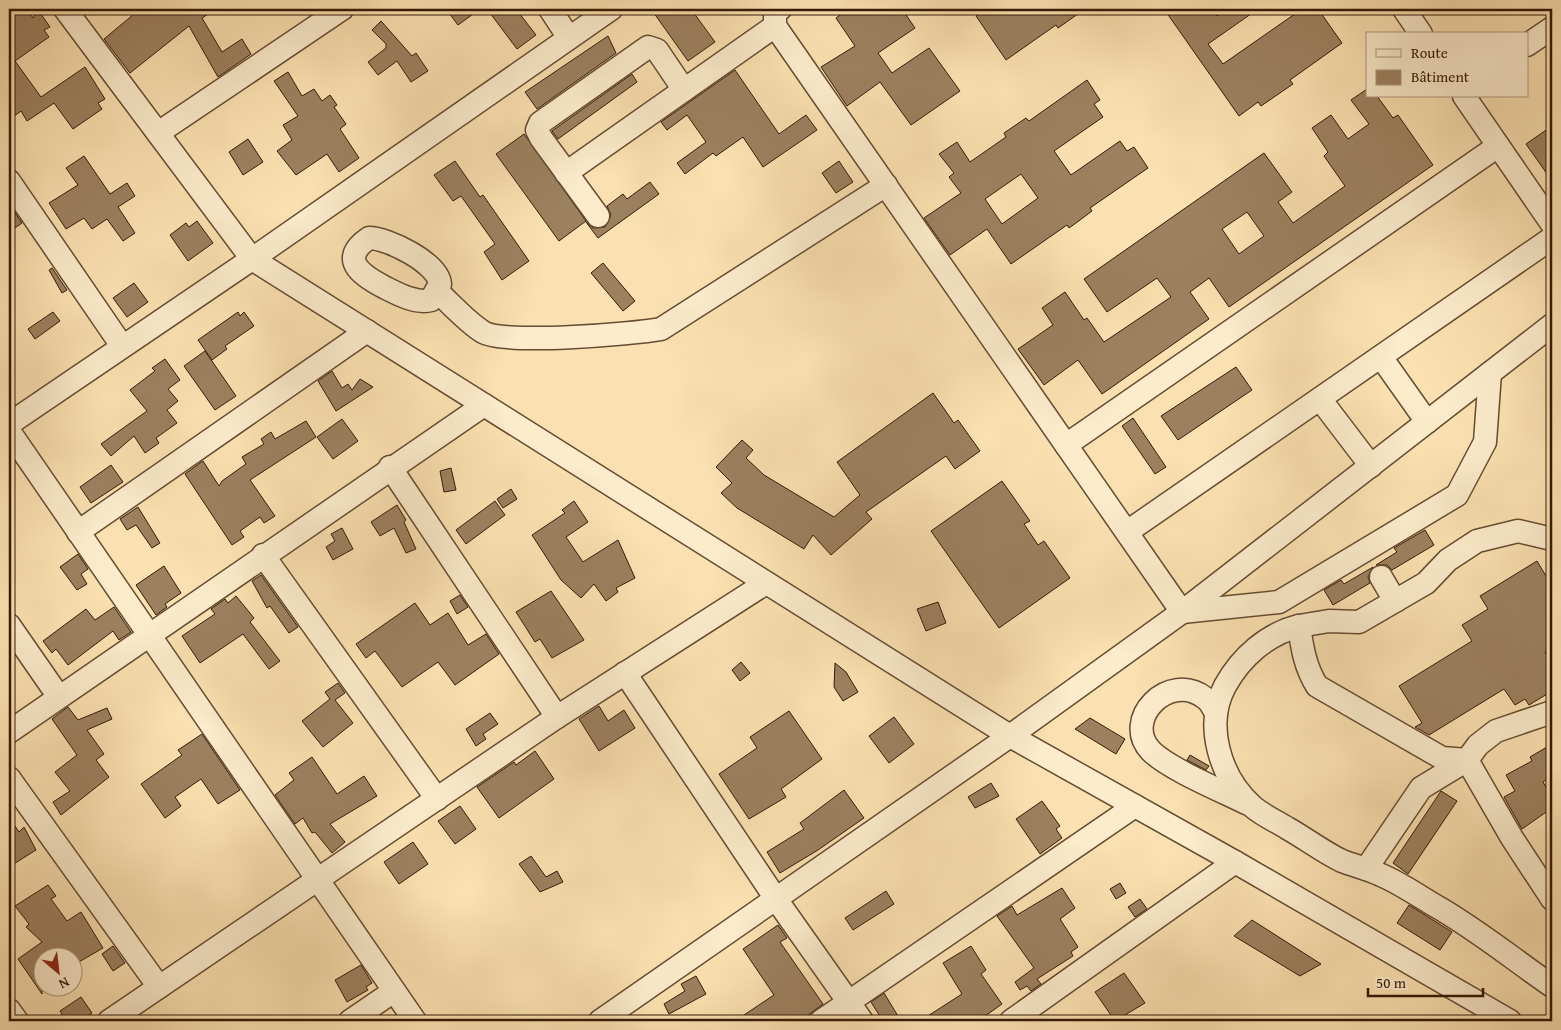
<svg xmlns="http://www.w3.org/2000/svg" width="1561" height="1030" font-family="'Gentium Book Plus',serif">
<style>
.building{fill:#9c815f;stroke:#351a06;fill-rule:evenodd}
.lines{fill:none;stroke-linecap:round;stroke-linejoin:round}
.minor-casing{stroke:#664c31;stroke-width:25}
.minor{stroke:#fceccc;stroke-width:22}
</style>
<rect width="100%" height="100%" fill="#fbe1b1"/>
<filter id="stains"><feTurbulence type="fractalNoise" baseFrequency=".004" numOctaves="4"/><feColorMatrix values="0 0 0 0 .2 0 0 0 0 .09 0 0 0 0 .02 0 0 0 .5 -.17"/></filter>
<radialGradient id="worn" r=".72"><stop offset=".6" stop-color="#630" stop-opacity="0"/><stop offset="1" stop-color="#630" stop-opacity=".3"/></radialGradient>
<g class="building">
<path d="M9,9H27L33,18L38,10L50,27L44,30L49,37L15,61L41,97L85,67L105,99L98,103L102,109L73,129L54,103L27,121L21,111L9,120Z"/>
<path d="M130,9H216L202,18L222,52L242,39L251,54L218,77L189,26L130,73L104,39L134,14Z"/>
<path d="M446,9H480L458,25Z"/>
<path d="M487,9H516L536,35L517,49Z"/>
<path d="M651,9H691L715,42L688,61Z"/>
<path d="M849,9H902L915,28L878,53L892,73L929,48L960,91L911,125L880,82L847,106L821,67L855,46L836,18Z"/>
<path d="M986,9H1085L1058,28L1056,25L1006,60L976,16Z"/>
<path d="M1164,9H1212L1217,16L1227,9H1258L1208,44L1223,64L1302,9H1318L1342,43L1290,80L1293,84L1261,106L1258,102L1239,116Z"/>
<path d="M381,21L412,56L416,53L428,71L411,82L397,61L378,75L368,62L386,48V44L372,30Z"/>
<path d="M608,36L616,53L537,109L525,92Z"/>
<path d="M735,70L779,134L806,115L817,130L763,167L743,137L716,156L713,153L685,174L677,163L706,142L687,115L667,130L661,122Z"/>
<path d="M288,72L302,96L314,89L322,101L330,95L337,105L334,107L346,124L340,129L359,158L339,172L327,154L296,175L277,151L292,140L283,125L298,116L274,81Z"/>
<path d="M632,74L637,82L558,139L552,131Z"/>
<path d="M1087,80L1100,100L1094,104L1103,117L1054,151L1071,175L1120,141L1127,151L1134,147L1148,168L1090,208L1092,211L1076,223L1069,228L1067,225L1011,264L987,229L950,255L924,218L961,193L949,177L954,173L939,154L957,142L970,162L1006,137L1004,133L1026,118L1029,121ZM1021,174L1038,198L1002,224L985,199Z"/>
<path d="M1367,89V96H1377L1393,118L1398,115L1433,165L1229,307L1209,278L1190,292L1209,319L1102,394L1078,360L1044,385L1018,349L1053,325L1042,308L1065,292L1084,320L1087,318L1104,342L1171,297L1157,278L1107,312L1084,279L1264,153L1292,192L1278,202L1293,223L1345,186L1324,156L1328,152L1312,128L1331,115L1348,139L1369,124L1351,100ZM1247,212L1264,236L1239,254L1222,229Z"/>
<path d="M1552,126V181L1526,144Z"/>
<path d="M524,134L586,221L559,241L496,154Z"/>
<path d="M248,139L263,162L243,175L229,152Z"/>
<path d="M84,156L110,194L127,183L135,196L118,207L135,233L123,241L107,219L92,229L84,218L66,229L49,203L78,185L66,168Z"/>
<path d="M455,161L480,197L483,195L529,261L502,280L484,252L495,244L461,196L453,201L434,175Z"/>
<path d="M839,161L853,182L836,193L822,173Z"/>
<path d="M650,182L659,194L598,238L586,222L593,228L605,227L611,215L607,206L623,194L627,199Z"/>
<path d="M9,204L22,223L9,232Z"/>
<path d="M197,221L213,243L188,261L170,235L186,223L189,227Z"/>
<path d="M603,263L635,301L623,311L591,273Z"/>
<path d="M52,268L67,290L62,293L49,270Z"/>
<path d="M134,283L148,302L127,317L113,298Z"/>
<path d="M53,312L60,321L35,339L28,329Z"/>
<path d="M238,312L240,316L244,312L254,326L225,346L227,349L212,360L198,340Z"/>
<path d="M205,351L236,396L215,410L184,366Z"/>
<path d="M165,359L180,380L168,389L178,401L167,410L177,423L156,438L159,443L145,453L134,436L111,456L101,444L147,411L130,390L155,371L152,368Z"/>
<path d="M1236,367L1252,390L1178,440L1161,416Z"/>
<path d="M332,371L342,388L348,384L352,390L360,379L373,387L336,411L318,381Z"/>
<path d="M933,393L954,423L958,420L980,451L955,469L946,456L866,512L872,519L831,555L813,535L804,549L737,508L721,493L732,483L716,467L742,440L753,450L746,458L764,475L834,517L860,495L837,462Z"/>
<path d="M1133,418L1166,467L1155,474L1122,426Z"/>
<path d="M342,419L358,441L333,459L317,437Z"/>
<path d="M306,421L316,437L250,480L275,516L264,523L260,517L240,531L244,537L232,545L185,474L203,461L219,486L222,481L246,464L242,457L264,444L261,439L271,432L275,439Z"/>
<path d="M111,465L123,482L91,503L80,487Z"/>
<path d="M451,468L456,490L444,492L440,471Z"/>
<path d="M1002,481L1030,521L1024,524L1038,545L1044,541L1070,578L999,628L931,531Z"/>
<path d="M511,489L517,499L503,508L497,499Z"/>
<path d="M495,501L505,515L466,544L456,530Z"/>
<path d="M574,501L588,522L566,537L583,562L618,540L635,578L616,588L618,592L606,601L594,584L581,598L561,580L532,535L565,513L562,510Z"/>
<path d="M397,505L406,520L404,522L416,549L406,553L394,528L380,536L371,522Z"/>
<path d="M138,507L160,543L152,548L136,525L127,530L120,519Z"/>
<path d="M342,528L353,549L333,560L326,547L335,541L331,534Z"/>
<path d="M1425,530L1434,545L1392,570L1387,565H1376L1397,552L1394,548Z"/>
<path d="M78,554L88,569L81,574L87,584L77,590L60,567Z"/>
<path d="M1537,561L1552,586V648L1545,652L1552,664V691L1529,705L1525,699L1515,705L1504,689L1429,735L1415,727L1422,723L1399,686L1472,641L1462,625L1488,609L1480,596Z"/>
<path d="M164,566L181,593L165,604L167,607L156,615L136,585Z"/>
<path d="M1373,567L1368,577L1370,583L1333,605L1324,590L1341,580L1344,584Z"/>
<path d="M261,575L298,627L289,633L270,606L267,608L252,581Z"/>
<path d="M551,591L584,640L552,658L540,639L535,642L516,612Z"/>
<path d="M460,595L468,607L457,614L450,601Z"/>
<path d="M236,596L254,618L250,622L280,661L269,669L243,634L200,663L182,636L215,614L211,609L225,599L228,603Z"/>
<path d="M938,602L946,623L926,631L917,609Z"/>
<path d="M415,603L430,625L448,613L468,645L486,634L499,654L455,685L438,662L402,687L375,651L366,658L356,644Z"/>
<path d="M114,607L131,632L119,640L113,631L68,665L56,649L52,653L43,641L86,609L95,620Z"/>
<path d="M741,662L750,673L740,681L732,670Z"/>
<path d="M835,663L846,672L858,692L843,701L834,687Z"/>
<path d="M338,683L345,693L335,700L353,723L323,747L302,721L330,699L325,692Z"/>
<path d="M599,706L608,721L624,710L635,728L599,751L579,719Z"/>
<path d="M68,707L78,720L107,708L112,719L87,730L104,754L96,760L109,777L61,815L53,802L70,791L55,772L77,755L52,719Z"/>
<path d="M789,711L822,759L781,789L786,797L749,819L719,774L757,748L750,737Z"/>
<path d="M490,713L498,724L483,734L486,739L476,746L466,729Z"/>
<path d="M894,717L914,744L889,763L869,736Z"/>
<path d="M1090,718L1125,739L1116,754L1075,729Z"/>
<path d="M202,734L240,790L218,804L201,779L175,797L181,806L165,818L141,784L182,755L178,750Z"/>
<path d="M1552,744V776L1543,782L1552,797V808L1522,829L1504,797L1515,791L1506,775L1532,761L1530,757Z"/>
<path d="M535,751L554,779L499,818L477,787L514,762L516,765Z"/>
<path d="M1190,755L1209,766L1206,770L1187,760Z"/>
<path d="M312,757L337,794L364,776L377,796L330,824L345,842L332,853L315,832L312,833L303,818L295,824L275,795L294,780L289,773Z"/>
<path d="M991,783L999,796L975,808L968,797Z"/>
<path d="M844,790L864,818L818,850L780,873L767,852L804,829L800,823Z"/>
<path d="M1441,791L1457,801L1408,874L1393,863Z"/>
<path d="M1042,801L1060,826L1056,829L1062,838L1040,854L1016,819Z"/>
<path d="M460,806L476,829L455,844L438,821Z"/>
<path d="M9,817L19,832L24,827L36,850L9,867Z"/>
<path d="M413,842L428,864L399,884L384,862Z"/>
<path d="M531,856L546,877L557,871L563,882L540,892L519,864Z"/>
<path d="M1120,883L1126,893L1116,899L1110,889Z"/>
<path d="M48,885L56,896L51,899L67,921L81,912L103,948L72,966V958H42V994L18,959L42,942L26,927L29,924L15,906Z"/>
<path d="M1062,888L1075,908L1060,919L1078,947L1071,952L1073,956L1037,979L1041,984L1031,991L1027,986L1020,990L1015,982L1034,968L997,916L1012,906L1017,915Z"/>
<path d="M886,891L894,904L853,930L845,918Z"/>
<path d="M1140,899L1147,909L1135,917L1128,907Z"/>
<path d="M1409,905L1452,932L1440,950L1397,923Z"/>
<path d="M1252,920L1321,964L1300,976L1234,936Z"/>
<path d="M778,925L787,938L780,942L823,1004L800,1021H735L774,995L743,949Z"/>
<path d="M113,946L125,963L113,971L102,954Z"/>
<path d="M971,946L986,970L981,974L1002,1004L978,1021H920L962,994L943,963Z"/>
<path d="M361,965L372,983L366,987L368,990L347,1002L335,980Z"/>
<path d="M1124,973L1145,1003L1115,1021L1095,992Z"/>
<path d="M696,976L706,994L669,1014L664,1004L685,991L681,984Z"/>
<path d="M884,993L901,1021H883L871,1002Z"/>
<path d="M81,997L92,1013L80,1021H66L60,1011Z"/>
</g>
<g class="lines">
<g class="minor-casing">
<g id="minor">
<path d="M65,9L252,259L1010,736L1235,862L1510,1021"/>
<path d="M550,9L569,38"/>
<path d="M780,9L775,13V26L1182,612L1279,602L1457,495L1485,442L1490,373"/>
<path d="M1404,9L1421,34"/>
<path d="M1527,45L1552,28"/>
<path d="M1464,96L1552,224"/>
<path d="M158,133L342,9"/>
<path d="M566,173L775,26"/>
<path d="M9,181L122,346"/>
<path d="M598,216L541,138L537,130L540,123L648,47L657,50L684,90"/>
<path d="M369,238C388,238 438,263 440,284L431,300C416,304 398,294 384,287C361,275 338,259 369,238Z"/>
<path d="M438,292C452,305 467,322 483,332C503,345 634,334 661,329L886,185"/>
<path d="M1381,357L1427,422"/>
<path d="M1320,399L1371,466"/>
<path d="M9,424L252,259L611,9"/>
<path d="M9,431L415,1021"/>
<path d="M1066,445L1498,146"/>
<path d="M390,467L557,717"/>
<path d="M78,532L367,331"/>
<path d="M1127,532L1552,238"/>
<path d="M263,555L437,799"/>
<path d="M1381,577L1395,601"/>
<path d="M9,625L59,697"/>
<path d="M1299,626C1267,634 1241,657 1225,686C1204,725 1220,777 1252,806C1262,815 1276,821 1287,828C1305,838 1323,852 1342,861C1355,866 1369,869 1381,875C1400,883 1417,895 1434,905C1475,928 1513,959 1552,986"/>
<path d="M625,673L776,899L862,1021"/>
<path d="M1216,713C1213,708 1210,701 1205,698C1169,670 1121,720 1151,751C1169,769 1222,791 1246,803"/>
<path d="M9,732L484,405"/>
<path d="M1467,760L1442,758L1317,686C1305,667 1302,647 1299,626L1329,621L1359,622L1426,583L1448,560L1477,541L1518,531L1552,539"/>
<path d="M1467,760L1512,838L1552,899"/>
<path d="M9,778L159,987"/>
<path d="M1366,869L1421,788L1467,760L1478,745L1496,731L1552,712"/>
<path d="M9,1010L17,1021"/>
<path d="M109,1021L557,717L766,583"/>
<path d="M350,1021L394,991"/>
<path d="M600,1021L1010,736L1182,612L1552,325"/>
<path d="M821,1021L1135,806"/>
<path d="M1011,1021L1235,862"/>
</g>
</g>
<use href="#minor" class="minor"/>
</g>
<rect width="1561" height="1030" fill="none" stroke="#fbe1b1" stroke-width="30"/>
<rect x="10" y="10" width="1541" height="1010" fill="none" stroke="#351a06" stroke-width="2.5"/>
<rect x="15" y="15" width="1531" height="1000" fill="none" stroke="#351a06"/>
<rect x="1366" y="32" width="162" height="65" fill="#fceccc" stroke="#ac987d"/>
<rect x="1376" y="49" width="25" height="8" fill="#fceccc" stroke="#ac987d"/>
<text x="1411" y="58" font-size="15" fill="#351a06">Route</text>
<rect x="1376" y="70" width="25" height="15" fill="#9c815f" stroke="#ac987d"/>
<text x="1411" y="82" font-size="15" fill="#351a06">Bâtiment</text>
<g transform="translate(58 972) rotate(152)"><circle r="24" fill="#fceccc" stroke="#ac987d"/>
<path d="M0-4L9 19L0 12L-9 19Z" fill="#8f2418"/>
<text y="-8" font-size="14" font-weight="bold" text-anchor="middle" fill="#351a06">N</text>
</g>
<path d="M1368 988v8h115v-8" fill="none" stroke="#351a06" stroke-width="2.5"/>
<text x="1376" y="988" font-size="15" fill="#351a06" stroke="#fceccc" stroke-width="4" paint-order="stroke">50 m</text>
<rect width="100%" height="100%" filter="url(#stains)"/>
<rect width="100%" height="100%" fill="url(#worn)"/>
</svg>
